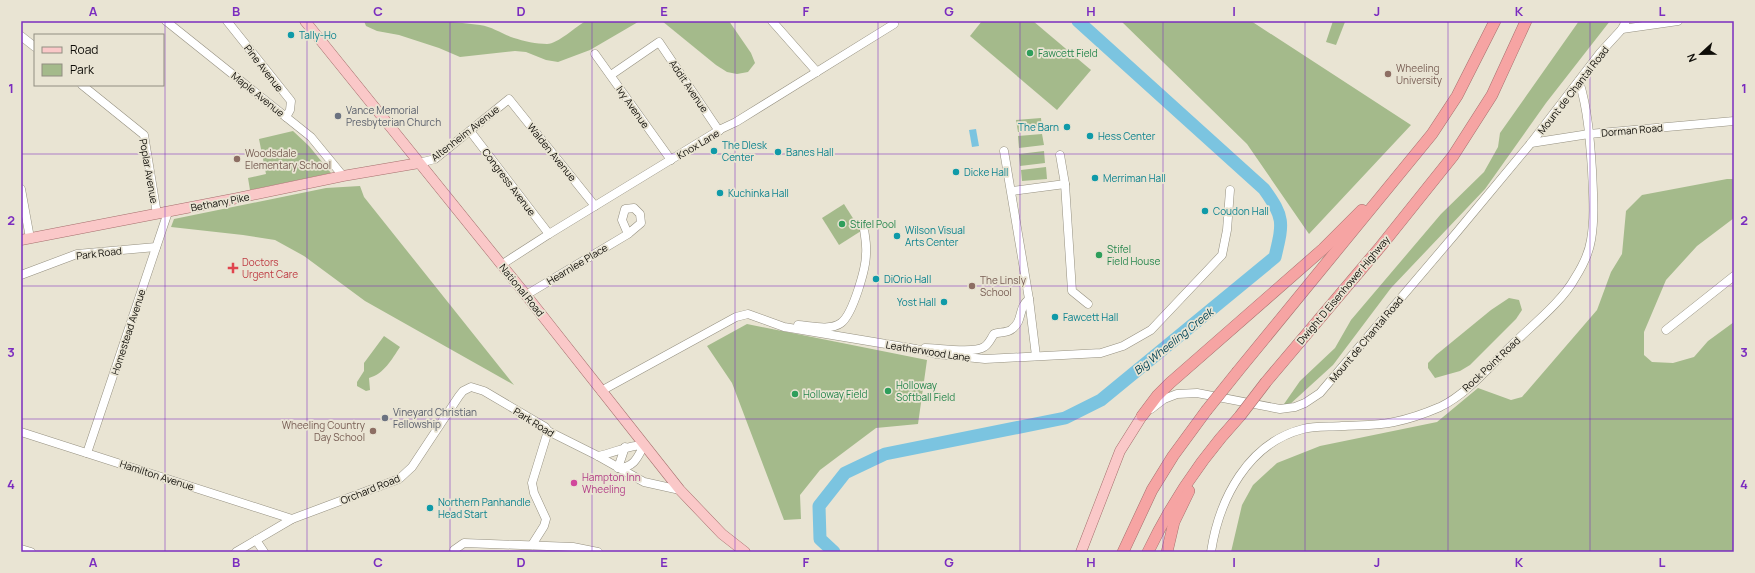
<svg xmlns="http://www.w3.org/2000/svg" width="1755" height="573" font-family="Manrope,sans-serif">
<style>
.green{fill:#a4ba8b}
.water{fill:#7bc4e0}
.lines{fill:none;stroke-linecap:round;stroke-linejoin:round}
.river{stroke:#7bc4e0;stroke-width:13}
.minor-casing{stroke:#959080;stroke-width:9}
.major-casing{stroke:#a56f6d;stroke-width:11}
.highway-casing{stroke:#a56f6d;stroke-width:12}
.minor{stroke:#fff;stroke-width:8}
.major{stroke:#fac8c8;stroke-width:10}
.highway{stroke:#f6a4a3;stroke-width:11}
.highway-bridge-casing{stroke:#a56f6d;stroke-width:12;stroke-linecap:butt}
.highway-bridge{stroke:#f6a4a3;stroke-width:11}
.grid{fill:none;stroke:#7b2cbf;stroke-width:1;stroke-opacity:0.55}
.culture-dot{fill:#0f9aa8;stroke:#e9e4d3;stroke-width:1.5}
.leisure-dot{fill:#2e9e5b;stroke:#e9e4d3;stroke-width:1.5}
.education-dot{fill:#8d6e63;stroke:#e9e4d3;stroke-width:1.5}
.worship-dot{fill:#6b7280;stroke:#e9e4d3;stroke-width:1.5}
.health-dot{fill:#e0444e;stroke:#e9e4d3;stroke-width:1.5}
.hotel-dot{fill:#d1479c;stroke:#e9e4d3;stroke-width:1.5}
.labels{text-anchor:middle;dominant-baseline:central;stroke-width:3.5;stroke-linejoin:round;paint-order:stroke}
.culture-label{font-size:10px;fill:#0d838f;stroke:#e9e4d3;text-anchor:start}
.leisure-label{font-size:10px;fill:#27864d;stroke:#e9e4d3;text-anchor:start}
.street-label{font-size:10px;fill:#0f0d08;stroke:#e9e4d3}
.education-label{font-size:10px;fill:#785e54;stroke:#e9e4d3;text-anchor:start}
.worship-label{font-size:10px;fill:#5b616d;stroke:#e9e4d3;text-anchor:start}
.health-label{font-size:10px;fill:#be3a42;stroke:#e9e4d3;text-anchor:start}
.hotel-label{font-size:10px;fill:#b23c85;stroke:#e9e4d3;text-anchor:start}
.water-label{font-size:11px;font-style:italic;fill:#004457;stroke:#e9e4d3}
.neatline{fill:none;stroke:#7b2cbf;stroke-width:1.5}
.grid-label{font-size:13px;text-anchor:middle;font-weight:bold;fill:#7b2cbf}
</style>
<rect width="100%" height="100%" fill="#e9e4d3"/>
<g class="green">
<path d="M364,21C403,21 441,19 480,25C493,27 502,34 514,38C523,41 537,44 547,44C558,44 576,26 586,21H653L638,22L590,50L558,62L546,60L526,52L515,51L460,57L439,48L399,35L377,31L366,26Z"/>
<path d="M662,21H729L751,53L755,63L748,72L737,74L727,72L716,65Z"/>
<path d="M982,21H1033L1091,70L1057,110L970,36Z"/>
<path d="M1121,21H1251L1411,125L1309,234L1247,144Z"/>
<path d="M1333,21L1345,22L1336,45L1326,42Z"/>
<path d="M1579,21H1610L1546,103L1485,189L1391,288L1333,365L1288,406L1284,404L1300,381L1335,348L1351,320L1441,214L1484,172L1498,147L1500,133Z"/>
<path d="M1041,118L1042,129L1018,132L1016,120Z"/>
<path d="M293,131L309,146L331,173L250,190L248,178L266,174L259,139Z"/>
<path d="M1042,134L1044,145L1019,148L1018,136Z"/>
<path d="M1044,151L1045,163L1020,166L1019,154Z"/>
<path d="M1046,167L1047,179L1022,181L1021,170Z"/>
<path d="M1727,179H1734V218L1697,246L1666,280L1644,332V355L1652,362L1673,363L1694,357L1708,341L1734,322V552H1231L1242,505L1253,485L1277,463L1320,446L1437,422L1478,388L1511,400L1522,397L1597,310L1611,272L1622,254L1626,211L1642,195Z"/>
<path d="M360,186L364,197L514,385L365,301L304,256L275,240L243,235L171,227L174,219L326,188Z"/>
<path d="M844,204L861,231L839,245L822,218Z"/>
<path d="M1509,298L1519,300L1522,310L1516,319L1470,365L1460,371L1435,378L1428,368V363L1436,355L1491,310Z"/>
<path d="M747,324L927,360L918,424L876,428L820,470L800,495L801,519L784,520L732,383L707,346Z"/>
<path d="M384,336L400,347C392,359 384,374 369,378L370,390L366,391L357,386V382L364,371V363Z"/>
</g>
<path class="water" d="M976,129L979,146L972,147L969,130Z"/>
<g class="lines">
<path class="river" d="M834,552L820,539L819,506L845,473L885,454L1065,418L1101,400L1275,257C1283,223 1285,218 1264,189L1078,21"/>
<g class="minor-casing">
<g id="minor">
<path d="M166,21L311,137L343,176"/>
<path d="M227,21L291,101L290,110L286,117"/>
<path d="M772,21L817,72"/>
<path d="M1622,29L1678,21"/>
<path d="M21,36L35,47"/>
<path d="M595,54L671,160"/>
<path d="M611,75L659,42L719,131"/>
<path d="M82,85L144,135L157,214"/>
<path d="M470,131L549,234"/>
<path d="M1531,143L1589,134L1734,121"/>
<path d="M1004,151L1029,299L1036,356"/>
<path d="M1060,155L1065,184L1072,291L1088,304"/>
<path d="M419,163L435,159L509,99L595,206"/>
<path d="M21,189L30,238"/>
<path d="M1012,191L1065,184"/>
<path d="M501,265L549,234L721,129L736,122L894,24"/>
<path d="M21,275L77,254L156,247"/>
<path d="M526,295L628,234L641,223L640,214L634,208L625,209L622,220L628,234"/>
<path d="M798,325C811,326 830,331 841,323C853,314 866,268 866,254C867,245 865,237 864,229"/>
<path d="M1666,330L1734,276"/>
<path d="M925,348C938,348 974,354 984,347C989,344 991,338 994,334C999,332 1008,333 1012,329C1024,320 1017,309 1029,299"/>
<path d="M601,391L736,317L748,314L784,327L916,349L936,354L985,359L1101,353L1123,346L1151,330L1222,255L1227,230L1230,190"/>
<path d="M1151,409L1164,399L1177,394L1197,393L1280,409L1295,407L1305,403L1320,393L1457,232L1531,143L1600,53L1622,29L1626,21"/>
<path d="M21,432L292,519"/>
<path d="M87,453L168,212"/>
<path d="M598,456C614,453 628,445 644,445C638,457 634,468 618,468"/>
<path d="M618,468L625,447"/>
<path d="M256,540L264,552"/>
<path d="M532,545L544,526L546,519L534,493L532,483L548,431"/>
<path d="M21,549L31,552"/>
<path d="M454,550L464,543L573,547L598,552"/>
<path d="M236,552L292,519L399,479L412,467L459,396L463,391L471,387L484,391L545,427L548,431L598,456L644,482L680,490"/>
<path d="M1211,552C1219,499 1248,443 1303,429C1315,426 1329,427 1342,426C1358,425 1377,426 1394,422C1409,419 1426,413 1440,407C1467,394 1489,367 1511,346C1531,326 1562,302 1575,278C1582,267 1589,253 1591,240C1595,217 1593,194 1592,170C1590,140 1588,110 1579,81"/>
</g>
</g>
<g class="major-casing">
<g id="major">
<path d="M305,21L526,295L680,490L722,534L745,552"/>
<path d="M21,240L238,198L343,176L419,163"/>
<path d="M1081,552L1120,451L1142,416"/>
</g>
</g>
<g class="highway-casing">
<g id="highway">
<path d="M1238,371L1432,134L1457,96L1495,21"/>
<path d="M1266,382L1381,246L1453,156L1492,95L1526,21"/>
<path d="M1142,416L1157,396L1170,383L1323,249L1362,210"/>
<path d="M1123,552L1152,490L1173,456L1206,411"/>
<path d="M1148,552C1172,502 1202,457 1240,416"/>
<path d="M1167,552L1174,522L1189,491"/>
</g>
</g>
<use href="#minor" class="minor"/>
<use href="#major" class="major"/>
<use href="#highway" class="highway"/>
<g class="highway-bridge-casing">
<g id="highway-bridge">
<path d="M1206,411L1238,371"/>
<path d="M1240,416L1266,382"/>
</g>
</g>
<use href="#highway-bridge" class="highway-bridge"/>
</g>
<path class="grid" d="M165,21V552M307,21V552M450,21V552M592,21V552M735,21V552M878,21V552M1020,21V552M1163,21V552M1305,21V552M1448,21V552M1590,21V552M21,154H1734M21,286H1734M21,419H1734"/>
<g class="culture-dot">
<circle cx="291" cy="35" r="4"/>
<circle cx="1067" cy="127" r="4"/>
<circle cx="1090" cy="136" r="4"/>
<circle cx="714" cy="151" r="4"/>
<circle cx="778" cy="152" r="4"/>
<circle cx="956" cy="172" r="4"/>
<circle cx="1095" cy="178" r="4"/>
<circle cx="720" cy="193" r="4"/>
<circle cx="1205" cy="211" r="4"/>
<circle cx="897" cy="236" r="4"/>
<circle cx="876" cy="279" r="4"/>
<circle cx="944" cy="302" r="4"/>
<circle cx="1055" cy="317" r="4"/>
<circle cx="430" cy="508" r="4"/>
</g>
<g class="leisure-dot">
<circle cx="1030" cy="53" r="4"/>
<circle cx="842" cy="224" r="4"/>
<circle cx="1099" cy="255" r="4"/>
<circle cx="888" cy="391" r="4"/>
<circle cx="795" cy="394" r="4"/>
</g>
<g class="education-dot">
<circle cx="1388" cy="74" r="4"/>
<circle cx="237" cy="159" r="4"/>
<circle cx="972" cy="286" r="4"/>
<circle cx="373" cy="431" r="4"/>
</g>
<g class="worship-dot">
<circle cx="338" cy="116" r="4"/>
<circle cx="385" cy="418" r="4"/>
</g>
<path class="health-dot" d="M231 262h4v4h4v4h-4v4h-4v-4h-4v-4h4z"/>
<circle class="hotel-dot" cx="574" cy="483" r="4"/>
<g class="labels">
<g class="culture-label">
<text x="299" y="35">Tally-Ho</text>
<text x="1059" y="127" text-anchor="end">The Barn</text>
<text x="1098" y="136">Hess Center</text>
<text x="722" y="145">The Dlesk<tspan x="722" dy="12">Center</tspan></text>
<text x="786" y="152">Banes Hall</text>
<text x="964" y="172">Dicke Hall</text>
<text x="1103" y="178">Merriman Hall</text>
<text x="728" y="193">Kuchinka Hall</text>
<text x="1213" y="211">Coudon Hall</text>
<text x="905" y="230">Wilson Visual<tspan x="905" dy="12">Arts Center</tspan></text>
<text x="884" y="279">DiOrio Hall</text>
<text x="936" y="302" text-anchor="end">Yost Hall</text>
<text x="1063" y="317">Fawcett Hall</text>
<text x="438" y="502">Northern Panhandle<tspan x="438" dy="12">Head Start</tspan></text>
</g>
<g class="leisure-label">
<text x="1038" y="53">Fawcett Field</text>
<text x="850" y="224">Stifel Pool</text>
<text x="1107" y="249">Stifel<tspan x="1107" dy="12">Field House</tspan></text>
<text x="896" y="385">Holloway<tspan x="896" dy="12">Softball Field</tspan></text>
<text x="803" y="394">Holloway Field</text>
</g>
<g class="street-label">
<text transform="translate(264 68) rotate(52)">Pine Avenue</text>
<text transform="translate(689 86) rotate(56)">Addit Avenue</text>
<text transform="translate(1573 90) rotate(-52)">Mount de Chantal Road</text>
<text transform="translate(258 94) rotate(39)">Maple Avenue</text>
<text transform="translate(633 107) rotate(55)">Ivy Avenue</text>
<text transform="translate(1632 130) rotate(-5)">Dorman Road</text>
<text transform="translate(465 133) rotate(-38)">Altenheim Avenue</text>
<text transform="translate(698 144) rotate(-31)">Knox Lane</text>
<text transform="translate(552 152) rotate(51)">Walden Avenue</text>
<text transform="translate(149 171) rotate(80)">Poplar Avenue</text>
<text transform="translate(509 182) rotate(53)">Congress Avenue</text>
<text transform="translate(220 202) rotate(-11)">Bethany Pike</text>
<text transform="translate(99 253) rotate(-7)">Park Road</text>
<text transform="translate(577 264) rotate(-31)">Hearnlee Place</text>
<text transform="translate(522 290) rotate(51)">National Road</text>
<text transform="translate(1343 290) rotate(-50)">Dwight D Eisenhower Highway</text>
<text transform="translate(128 332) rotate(-72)">Homestead Avenue</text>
<text transform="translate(1366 339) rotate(-50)">Mount de Chantal Road</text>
<text transform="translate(928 351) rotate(9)">Leatherwood Lane</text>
<text transform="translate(1491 364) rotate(-43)">Rock Point Road</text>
<text transform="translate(534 422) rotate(32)">Park Road</text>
<text transform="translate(157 475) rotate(18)">Hamilton Avenue</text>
<text transform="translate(370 489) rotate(-22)">Orchard Road</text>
</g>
<g class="education-label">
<text x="1396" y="68">Wheeling<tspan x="1396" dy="12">University</tspan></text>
<text x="245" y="153">Woodsdale<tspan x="245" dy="12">Elementary School</tspan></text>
<text x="980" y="280">The Linsly<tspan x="980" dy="12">School</tspan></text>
<text x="365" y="425" text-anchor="end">Wheeling Country<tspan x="365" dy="12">Day School</tspan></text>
</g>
<g class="worship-label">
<text x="346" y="110">Vance Memorial<tspan x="346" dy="12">Presbyterian Church</tspan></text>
<text x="393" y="412">Vineyard Christian<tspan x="393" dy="12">Fellowship</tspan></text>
</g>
<g class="health-label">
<text x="242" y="262">Doctors<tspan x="242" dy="12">Urgent Care</tspan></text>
</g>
<g class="hotel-label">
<text x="582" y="477">Hampton Inn<tspan x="582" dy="12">Wheeling</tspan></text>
</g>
<g class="water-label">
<text transform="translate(1173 341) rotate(-39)">Big Wheeling Creek</text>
</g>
</g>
<rect width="1755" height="573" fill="none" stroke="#e9e4d3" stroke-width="44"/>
<rect x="34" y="34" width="130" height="52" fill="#e9e4d3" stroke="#928e82"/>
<rect x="42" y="47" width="20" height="6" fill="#fac8c8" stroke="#928e82"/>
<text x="70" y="54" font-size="12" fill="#0f0d08">Road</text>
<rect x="42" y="64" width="20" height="12" fill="#a4ba8b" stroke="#928e82"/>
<text x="70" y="74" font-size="12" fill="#0f0d08">Park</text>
<g transform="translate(1701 54) rotate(248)" stroke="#e9e4d3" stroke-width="3" paint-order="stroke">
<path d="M0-3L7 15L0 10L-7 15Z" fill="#0f0d08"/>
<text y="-6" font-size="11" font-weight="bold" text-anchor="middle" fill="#0f0d08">N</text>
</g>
<rect x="22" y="22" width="1711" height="529" class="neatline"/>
<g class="grid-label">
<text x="93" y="16">A</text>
<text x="236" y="16">B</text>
<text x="378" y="16">C</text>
<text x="521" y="16">D</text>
<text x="664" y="16">E</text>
<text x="806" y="16">F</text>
<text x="949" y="16">G</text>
<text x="1091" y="16">H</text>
<text x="1234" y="16">I</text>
<text x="1377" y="16">J</text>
<text x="1519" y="16">K</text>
<text x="1662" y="16">L</text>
<text x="11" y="93">1</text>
<text x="1744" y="93">1</text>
<text x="11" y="225">2</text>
<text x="1744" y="225">2</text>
<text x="11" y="357">3</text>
<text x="1744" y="357">3</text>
<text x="11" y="489">4</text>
<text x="1744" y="489">4</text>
<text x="93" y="567">A</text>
<text x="236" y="567">B</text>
<text x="378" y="567">C</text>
<text x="521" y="567">D</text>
<text x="664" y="567">E</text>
<text x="806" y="567">F</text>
<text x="949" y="567">G</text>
<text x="1091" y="567">H</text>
<text x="1234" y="567">I</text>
<text x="1377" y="567">J</text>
<text x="1519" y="567">K</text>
<text x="1662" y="567">L</text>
</g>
</svg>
